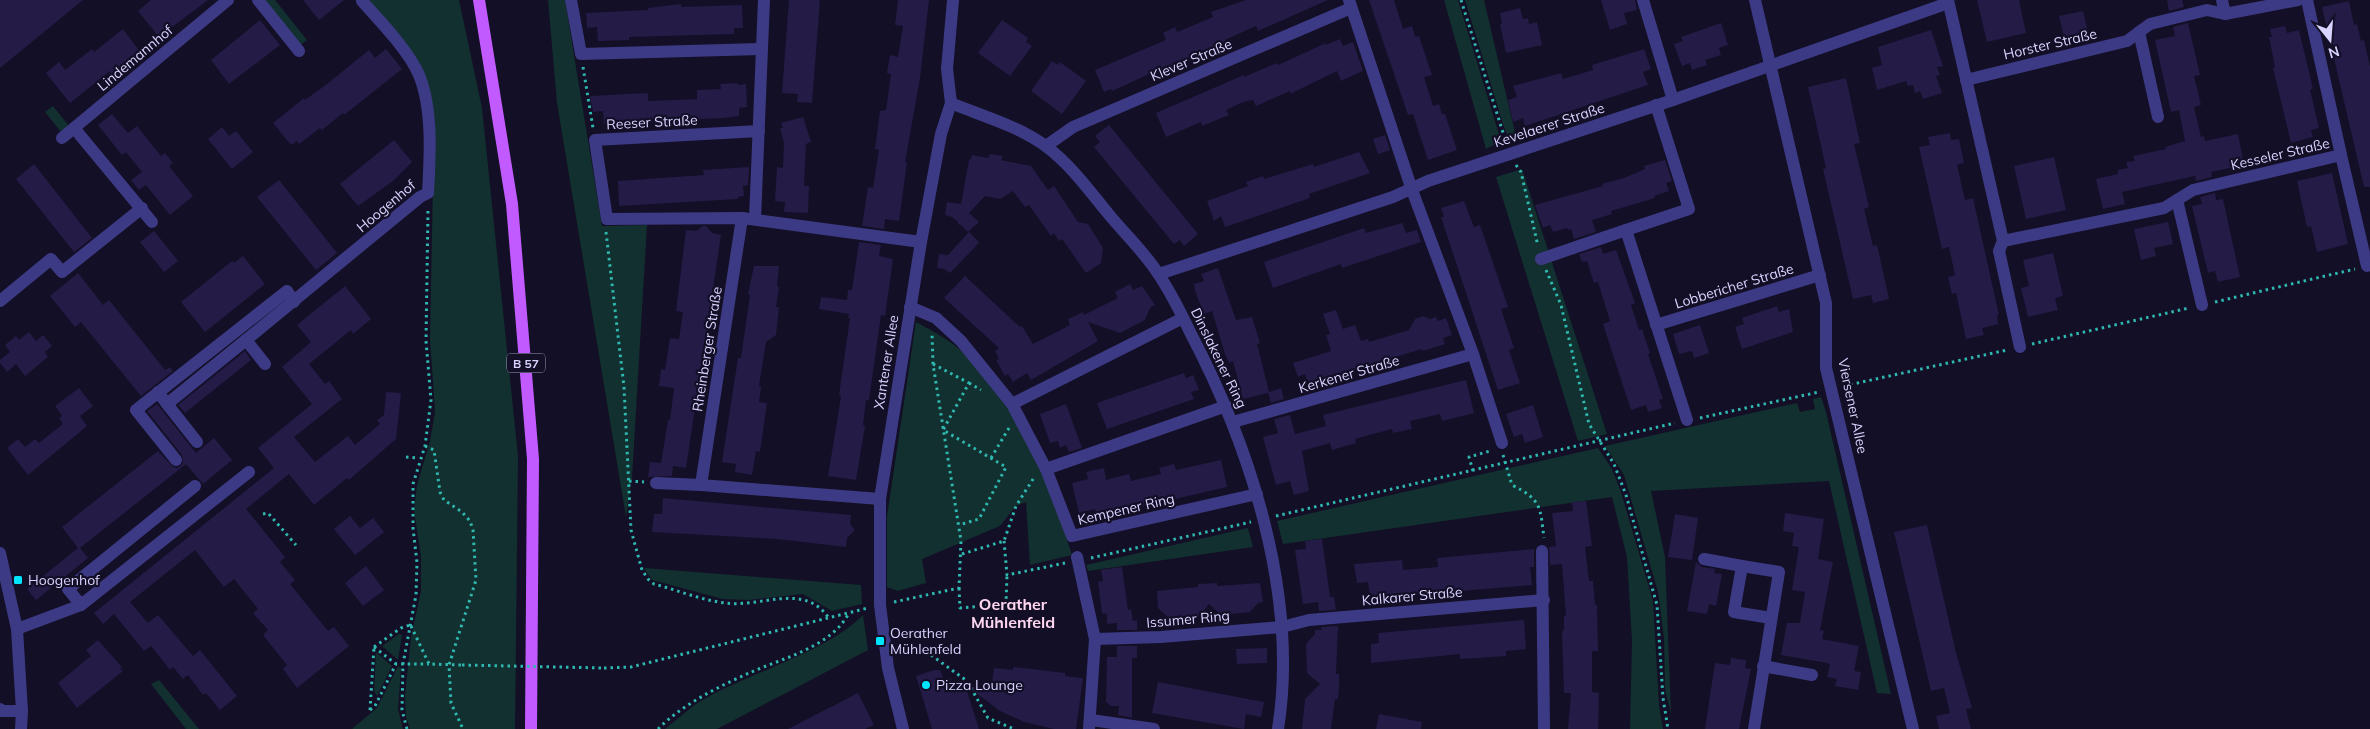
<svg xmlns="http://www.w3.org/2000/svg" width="2370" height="729" font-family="Mulish,sans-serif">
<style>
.green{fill:#12302f}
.building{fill:#241b47}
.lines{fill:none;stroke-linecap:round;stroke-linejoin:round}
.path{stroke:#2fb8b0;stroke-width:3;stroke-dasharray:2.5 4;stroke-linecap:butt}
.minor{stroke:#3d3a85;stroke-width:12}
.major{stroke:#c25bff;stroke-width:12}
.path-bridge{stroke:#2fb8b0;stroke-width:3;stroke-dasharray:2.5 4;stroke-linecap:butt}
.poi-dot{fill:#00e5ff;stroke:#130f26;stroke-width:2}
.labels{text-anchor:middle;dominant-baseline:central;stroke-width:4.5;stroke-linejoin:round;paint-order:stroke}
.shield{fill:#130f26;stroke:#9e99be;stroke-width:1}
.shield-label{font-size:12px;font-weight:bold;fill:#d9d4ff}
.street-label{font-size:14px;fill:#d9d4ff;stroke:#130f26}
.poi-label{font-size:14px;fill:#d9d4ff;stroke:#130f26;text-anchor:start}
.quarter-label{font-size:16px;font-weight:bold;fill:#ffd6f0;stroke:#130f26}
</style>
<rect width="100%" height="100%" fill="#130f26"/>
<g class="green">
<path d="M263,0H275L307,40L300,45Z"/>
<path d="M367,0H459L482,108L518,456L515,729H410L406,717L405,695L411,637L421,591V557L414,511L417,485L430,441L435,412L430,339L433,181L420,67Z"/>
<path d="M548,0H565L602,226L647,225L632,478L626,517L557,103Z"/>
<path d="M1444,0H1458L1501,141L1486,149Z"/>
<path d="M1465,0H1484L1516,137L1509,139L1503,124Z"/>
<path d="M53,106L69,126L61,132L45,112Z"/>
<path d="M1522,169L1607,434L1578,441L1496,177Z"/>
<path d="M916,322C933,331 952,341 966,355C1021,409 1049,484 1072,555L1030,565L1026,502L1016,506L1000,526L922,559L926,583L898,591L887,587V516Z"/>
<path d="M1821,397L1826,412L1891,694L1877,693L1829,481L1651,491L1665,557L1671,714L1665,689L1664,638L1658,592L1624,475L1605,446L1797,403L1800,412L1815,409L1813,399Z"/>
<path d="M1598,448L1612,469L1621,492L1653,601L1659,705L1663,729H1630L1632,641L1627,557L1612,497L1283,544L1277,521Z"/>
<path d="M1248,528L1253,547L1088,571L1086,565Z"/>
<path d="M644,568L861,585L862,604L832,611L803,594L748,600L723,599L652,580Z"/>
<path d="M863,615L868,650L717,729H665C679,718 692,705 708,697C753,672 828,651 863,615Z"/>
<path d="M399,634L402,635L398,660L382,646Z"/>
<path d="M376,652L392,666L377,696L374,691Z"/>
<path d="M398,666L401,668L398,709L403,729H352L377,708Z"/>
<path d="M159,680L199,729H186L151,684Z"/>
</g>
<g class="building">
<path d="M0,0H83L0,68Z"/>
<path d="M151,0H208L159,37L138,11Z"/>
<path d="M303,0H344L319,20Z"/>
<path d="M789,0H820L812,103L797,102L798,94L782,93Z"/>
<path d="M898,0H929L920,78L905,162H907L899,221L885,219L884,229L862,226L868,187L873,188L879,150L875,149L880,111L886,110L891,74L887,73L890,55L898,57L903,26L895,25Z"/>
<path d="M1246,0H1328L1258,31L1256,26L1225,40L1227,45L1171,69L1169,65L1112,91L1111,89L1104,92L1095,70L1166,40L1163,33L1175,27L1177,32L1213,17L1211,12Z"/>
<path d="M1369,0H1394L1403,29L1412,26L1415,37L1419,36L1432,75L1424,77L1433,106L1439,104L1442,114H1445L1457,150L1428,160L1413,114L1408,115Z"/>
<path d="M1601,0H1635L1637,10L1624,13L1627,24L1610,30Z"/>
<path d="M1977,0H2019L2026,33L1987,42Z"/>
<path d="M2167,0H2182L2184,7L2169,11Z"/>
<path d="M2349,1L2354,25L2357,24L2361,41L2364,40L2370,67V187H2364L2322,7Z"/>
<path d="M681,4V7L742,5L743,28H734V34L629,37V40L598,41L597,27L587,28L586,13L648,10V8Z"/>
<path d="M1520,8L1523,19L1528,18L1529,24L1537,22L1542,45L1506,53L1500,24H1502L1500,13Z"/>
<path d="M2083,11L2089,36L2065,41L2059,16Z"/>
<path d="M260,20L280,45L229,84L211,60Z"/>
<path d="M1002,20L1028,38L1026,42L1032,46L1010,76L978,53Z"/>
<path d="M1721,23L1728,45L1719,48L1721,55L1705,60L1707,65L1692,70L1690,63L1682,66L1674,44L1683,41L1681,37Z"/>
<path d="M2188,23L2200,75L2194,76L2201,105L2194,107L2201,137L2204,136L2205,141L2238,134L2244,165L2211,172L2212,177L2196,181L2195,176L2122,192L2125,204L2103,209L2096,179L2118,174V170L2128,168L2126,162L2135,161L2133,156L2166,149L2165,147L2185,141L2179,110L2171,112L2155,40L2175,36L2173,27Z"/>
<path d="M2285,26L2287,33L2299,30L2313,89L2310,90L2319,128L2311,130L2313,137L2291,143L2273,68L2275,67L2269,37H2272L2270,29Z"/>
<path d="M123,29L140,52L112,74L110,71L70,103L46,73L59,62L65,70L92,49L94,52Z"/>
<path d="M1931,30L1943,66L1937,67L1940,75L1936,76L1942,93L1923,99L1920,91L1915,93L1913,85L1908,86L1906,81L1877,90L1872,68L1882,65L1878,47Z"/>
<path d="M1340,39L1343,46L1353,42L1363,71L1341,81L1337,71L1290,94V91L1256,106L1253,100L1243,102L1226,110L1229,115L1202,126L1201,122L1166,137L1156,113L1244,75V77L1277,63L1278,65L1326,43V45Z"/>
<path d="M386,49L402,69L344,115L343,113L322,130L320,128L299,144L297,141L291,145L273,123L304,98L305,100L327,84L369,50L375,58Z"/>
<path d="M1644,49L1651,69L1643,72L1648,85L1525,126L1523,118L1513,122L1508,100L1517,97L1513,86L1561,73L1563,79L1593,70L1592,65Z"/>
<path d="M1052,61L1058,65L1060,62L1086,81L1062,114L1031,91Z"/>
<path d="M1846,78L1860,143L1854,144L1869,207L1864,209L1873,246L1877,245L1889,299L1873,303L1871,295L1853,299L1823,169L1826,168L1808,87Z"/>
<path d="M738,83V85L746,84L747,107L739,108V116L723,118L604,124L603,111L593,112L590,96L648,93V101L697,99V90L721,89L720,84Z"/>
<path d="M112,114L128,133L137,126L161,156L165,153L173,163L169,166L193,196L170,215L146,185L147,184L139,190L131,180L142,172L126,152L122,155L98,125Z"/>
<path d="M803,117L811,142L806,144L804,186H809L808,213L784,212L785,202L775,201L777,167L783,168L784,143L780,128H783L781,123Z"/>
<path d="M1109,125L1198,234L1184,246L1180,240L1174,244L1094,147L1100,142L1095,136Z"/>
<path d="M222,127L229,136L236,131L253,152L232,169L208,139Z"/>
<path d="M1950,133L1951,140L1959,139L1964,163L1957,165L1961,183L1965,200L1973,198L1999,315H1997L1998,324L1982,328L1984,335L1966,339L1956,293L1952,294L1948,277L1955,275L1949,247L1942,249L1919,147L1930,145L1928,137Z"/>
<path d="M1385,135L1390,150L1378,154L1373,139Z"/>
<path d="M394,140L412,162L393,181L358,206L340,184Z"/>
<path d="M1359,152L1370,173L1309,194L1310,198L1225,227L1221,216L1214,221L1207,201L1248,186L1246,182L1263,176L1264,179L1313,164L1314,167Z"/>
<path d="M990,154L1003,156L1001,160L1031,166L1048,190L1054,186L1078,222L1088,224L1103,248L1101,263L1086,273L1062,239L1059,241L1054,233L1051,236L1029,205L1025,207L1013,191L1000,199L985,196L969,213L979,222L968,232L960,224L958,225V222L952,217L945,215L947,202L961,204L969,160H970L972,155L988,158Z"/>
<path d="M2054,157L2066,210L2026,219L2014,166Z"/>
<path d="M1665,160L1672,181L1666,183L1669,191L1654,196L1655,198L1611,211L1612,214L1592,220L1596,232L1574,239L1571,229L1568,230L1567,228L1553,232L1550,225L1543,228L1535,205L1603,186L1602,184L1624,178L1645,169L1644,166Z"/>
<path d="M34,164L92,238L74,252L16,179Z"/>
<path d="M749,167L748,185L743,186L744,196L738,197V199L619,206L618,181L704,175L703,170Z"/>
<path d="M2332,173L2348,244L2317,252L2311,226L2307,227L2297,181Z"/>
<path d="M279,180L337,253L316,270L257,197Z"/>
<path d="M2215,193L2216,200L2223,199L2240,277L2218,282L2215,271L2208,273L2192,206L2202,204L2200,197Z"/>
<path d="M1464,201L1474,227L1480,225L1508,307L1501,309L1514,348L1509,350L1520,383L1498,390L1441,217H1444L1441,208Z"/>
<path d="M2168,222L2173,244L2154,248L2156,256L2141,260L2134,229Z"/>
<path d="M1402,223L1406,233L1417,230L1421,242L1342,268L1341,264L1273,288L1264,262L1364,228L1366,233Z"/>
<path d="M703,226H706L712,233L721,235L686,468L673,466L672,476L648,477L650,462L661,463L668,420H670L674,388L659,386L661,369L665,370L670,338L679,339L683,312L676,311L686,230L696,231Z"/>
<path d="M154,231L178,261L164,272L140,242Z"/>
<path d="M969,232L979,242L975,247L950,273L944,269L937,268L939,254L948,255Z"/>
<path d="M859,242L881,245L879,256L893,259L885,316L881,315L869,400H866L863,425L865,426L856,480L828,476L837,422L841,396L839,395L850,318H848L849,314L819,309L821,297L847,300L848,290H852Z"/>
<path d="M1601,247L1603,254L1616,250L1635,303L1631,305L1639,330L1642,329L1650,353L1648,354L1663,399L1659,400L1662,408L1648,412L1646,405L1631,410L1603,324L1610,321L1598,282L1594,283L1587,261L1582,262L1579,254Z"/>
<path d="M2053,253L2063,296L2055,298L2058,310L2028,317L2021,288L2029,286L2023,260Z"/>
<path d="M243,256L265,284L205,332L181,302L232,261L234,263Z"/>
<path d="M754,266H779L777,286L779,287L776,307H779L776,335L766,342L759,386L761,387L759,402L767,403L760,452L756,451L752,475L735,472L736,464L722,462L738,358H741L750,295L748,294Z"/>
<path d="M1218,268L1236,320L1252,317L1260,343L1257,344L1269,392L1281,388L1284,399L1271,403L1268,393L1243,399L1233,361L1229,363L1225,354L1212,311L1204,314L1195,291L1194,284L1204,281L1201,274Z"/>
<path d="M78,273L103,305L109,300L165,370L170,367L173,371L141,396L81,322L75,327L50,296Z"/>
<path d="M965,276L1020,327L1022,326L1033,344L1070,325L1068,319L1083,312L1084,315L1118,298L1115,292L1130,284L1133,290L1142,286L1155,305L1150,308L1145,320L1120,333L1088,322L1098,341L1031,380L1027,373L1013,382L1008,374L1005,376L996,360L999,359L995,351L999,348L944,298Z"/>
<path d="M345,286L371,319L353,334L351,330L309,364L325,384L329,381L342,399L294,437L315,462L348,436L355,445L380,424L377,420L384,415L386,392L401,393L396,439L349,480L347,478L314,505L289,474L246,509L285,557L280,562L295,580L290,584L328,631L334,627L349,646L297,688L283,669L287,665L263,635L268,630L253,613L258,609L234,579L224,587L195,550L130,602L148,623L158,615L193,656L200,650L237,696L220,710L206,693L203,695L188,675L183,679L173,667L170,670L151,646L144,651L114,614L103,624L94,613L274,468L258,448L312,404L282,367L311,342L297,325Z"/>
<path d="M1777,306L1779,312L1789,309L1793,332L1742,349L1735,327L1744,324L1742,318Z"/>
<path d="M1336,310L1343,329L1355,325L1361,341L1368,339L1369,342L1409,330L1415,319L1423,316L1430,319L1436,317L1438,321L1446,318L1452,335L1443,338L1445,344L1423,351L1422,349L1308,383L1305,374L1298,377L1293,363L1331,351L1326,335L1330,334L1323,314Z"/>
<path d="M1700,325L1709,353L1694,358L1692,351L1679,354L1673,334Z"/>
<path d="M29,332L36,341L43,335L52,346L45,352L48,357L25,376L16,364L7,372L0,363V360L10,352L5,345L16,336L19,340Z"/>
<path d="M245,351L251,360L185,413L178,405Z"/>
<path d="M1184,373L1186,378L1193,375L1199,390L1191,392L1194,399L1107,429L1097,403Z"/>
<path d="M1466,380L1474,413L1442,421L1440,414L1410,421L1412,429L1393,433L1392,429L1362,437L1355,439L1356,443L1332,450L1330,443L1302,451L1309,491L1294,495L1290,481L1276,485L1263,437L1278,433L1274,419L1290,415L1295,434L1326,426L1323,415Z"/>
<path d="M79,388L93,406L80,416L87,426L28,475L7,448L18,439L25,447L35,439L39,443L63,424L59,418L62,416L55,406Z"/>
<path d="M157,404L196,453L214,438L232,460L203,484L186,464L80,548L88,558L36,600L27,589L78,548L62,527L158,451L173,467L178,468L183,463L182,455L147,411Z"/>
<path d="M1066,404L1082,448L1069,452L1066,445L1060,448L1058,441L1050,443L1040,414Z"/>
<path d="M1533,405L1543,437L1525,443L1522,434L1514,437L1506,414Z"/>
<path d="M1221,460L1227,487L1114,513L1115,518L1098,522L1095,509L1079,513L1072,483L1088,479L1086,472L1104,468L1106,480L1129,474L1131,481L1161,474L1159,468L1174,464L1176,470Z"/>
<path d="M663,498L851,515L850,524L855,530L847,538L846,547L777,539L652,532L654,514H662Z"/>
<path d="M1586,501L1592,546L1585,547L1589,581H1593L1595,605H1597L1598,651H1592V692L1599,693L1598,729H1568L1571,693H1564L1562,632L1564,629V616H1566L1562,564L1550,565L1549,547L1556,546L1552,513L1573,511L1572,502Z"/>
<path d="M1785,513L1824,519L1818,559L1833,562L1820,630L1824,631L1822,639L1859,646L1854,671L1861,672L1858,690L1835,686L1837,679L1827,677L1830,665L1827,663L1781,655L1787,623H1800L1805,592L1792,590L1799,547L1792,546L1794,533L1783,531Z"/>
<path d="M1675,514L1698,518L1692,560L1668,557Z"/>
<path d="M350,516L360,528L373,518L384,532L355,555L334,529Z"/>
<path d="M1927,525L1956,653L1972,708L1966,709L1971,729H1939L1936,716L1950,713L1944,688L1931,691L1894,532Z"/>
<path d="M1322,539L1330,597H1334L1336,610L1319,611L1318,602L1303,604L1295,550L1306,549L1305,541Z"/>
<path d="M1534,549V567H1530L1532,585L1413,595L1370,598L1368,582L1357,583L1354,564L1402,560L1403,570L1438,567L1437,558Z"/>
<path d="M1696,562L1702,567L1715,569L1714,573L1722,574L1716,606L1709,604L1707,614L1687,611Z"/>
<path d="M366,566L384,590L363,606L345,583Z"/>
<path d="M1122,567L1128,610L1131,609L1133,621L1137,620V630H1117V623L1107,624V614L1102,613L1098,582L1103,581L1101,570Z"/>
<path d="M1217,583V586L1260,583L1263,602L1258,603L1250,612L1221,615L1209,604L1199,617L1170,619L1158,608L1157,591L1198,587V584Z"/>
<path d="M1524,620L1526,649L1506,651V656L1460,659V654L1371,663V644L1379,643L1378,633Z"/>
<path d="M1338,626L1336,674H1339V687L1338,699H1335L1331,729H1302L1305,699L1320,684L1307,673L1306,644L1315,634V630H1322L1321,627Z"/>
<path d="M98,640L122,667L120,669L123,671L77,708L58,683L91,656L86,650Z"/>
<path d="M1117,646H1137V658H1132V718L1118,715L1119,706H1111L1106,702L1107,657H1117Z"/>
<path d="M1267,648V663L1237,664L1236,649Z"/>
<path d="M1731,658L1746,660L1745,668L1751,669L1739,729H1705L1715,663L1730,665Z"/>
<path d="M1013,667L1065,673V676L1083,678L1076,729H1054L1024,722L1000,711L967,686L991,689L994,668L1013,670Z"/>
<path d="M934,670H940L944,680L950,678L953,685H965L979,729H932L916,676Z"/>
<path d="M1158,682L1264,702L1261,717L1246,714L1244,729L1152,713Z"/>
<path d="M858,693L874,725L865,729H788Z"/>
<path d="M1379,714L1422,722L1421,729H1376Z"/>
</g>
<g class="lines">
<g class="path">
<path d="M1461,0L1506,142"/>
<path d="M583,67L593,128"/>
<path d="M1516,165L1521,172L1538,246"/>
<path d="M606,232L624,387L631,530L642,570L648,579L654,584C677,590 701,600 725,603C761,608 803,582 828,617"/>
<path d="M1546,270L1561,305L1589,424L1614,464L1626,495L1657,605L1663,698L1668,729"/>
<path d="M2215,302L2355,269"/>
<path d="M2032,344L2189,308"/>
<path d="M933,364L969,383L943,430L1006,467L979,519L959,525"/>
<path d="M969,383L981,390"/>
<path d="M1844,386L2007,350"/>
<path d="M1700,418L1819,392"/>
<path d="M425,446L434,450L440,492L444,500L462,512L470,521L473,530L476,580L449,665L451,703L463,729"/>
<path d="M1503,455L1512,485C1542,500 1540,507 1544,538"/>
<path d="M406,457L419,458"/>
<path d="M991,458L1009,428"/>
<path d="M1473,471L1469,457L1490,451"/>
<path d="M629,481L644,482"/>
<path d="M263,514L268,513L296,545"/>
<path d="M1276,516L1675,423"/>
<path d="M1004,541L1007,575L1065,563"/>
<path d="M962,554L1004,541L1016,506L1035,476"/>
<path d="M1091,558L1251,522"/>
<path d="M959,588L960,608L1006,604L1007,575"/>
<path d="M894,602L959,588L961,541L933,364L932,334"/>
<path d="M411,626L429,664L462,665"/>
<path d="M374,647L401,628L410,625"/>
<path d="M374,647L396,664"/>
<path d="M931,655L967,681L988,718L1014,729"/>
<path d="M604,668L631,667L868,608"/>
<path d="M370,710L375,706L396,664H429"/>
<path d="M370,710L374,647"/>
<path d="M407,729L402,710L403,664L416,595L417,563L413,528V484L425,446L431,400L426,341L428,209"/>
<path d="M658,729C683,704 718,687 749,673C783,658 831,647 849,613"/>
</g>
<g class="minor">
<path d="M258,0L299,51"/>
<path d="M571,0L581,54L760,49"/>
<path d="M1643,0L1673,100"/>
<path d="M1755,0L1826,303V368L1913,729"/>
<path d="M1948,0L2003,241L1999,251L2020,347"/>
<path d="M2222,0L2225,14"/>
<path d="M2307,0L2341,155"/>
<path d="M2139,32L2158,117"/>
<path d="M1966,80L2127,41L2150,24L2207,10L2225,14L2298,0"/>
<path d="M951,103C982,116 1019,126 1047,147C1073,167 1091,193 1111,217C1127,236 1146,254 1159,275C1171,293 1181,313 1190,332C1251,448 1299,597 1278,729"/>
<path d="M1656,105L1689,209L1626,230L1687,420"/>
<path d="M74,128L152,222"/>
<path d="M759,131L595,140L607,219L742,218L921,242"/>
<path d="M62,138L228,0"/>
<path d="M1046,146L1073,127L1351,8"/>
<path d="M2177,200L2202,305"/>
<path d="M742,218L701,485L880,499"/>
<path d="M755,219L764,0"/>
<path d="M2003,241L2164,208L2193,190L2341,155L2367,266"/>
<path d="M1541,259L1626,230"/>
<path d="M1159,274L1393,197L1428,181L1673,100L1948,3"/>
<path d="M0,301L51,259L62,272L142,208"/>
<path d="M910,307L936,318L961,341L1012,404L1046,469L1072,536L1257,494"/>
<path d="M1656,325L1820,275"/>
<path d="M1473,354L1502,443"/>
<path d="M265,364L246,340L420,197L428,193C430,157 433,109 419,75C409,51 379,20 362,1"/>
<path d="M158,392L167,404L246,340"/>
<path d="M167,404L197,442"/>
<path d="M1012,404L1183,318"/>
<path d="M1233,422L1473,354L1412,190L1349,0"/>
<path d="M176,460L136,410L287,291L294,302"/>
<path d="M1046,469L1226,406"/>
<path d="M656,483L701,485"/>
<path d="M1542,551L1544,729"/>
<path d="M0,553L17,629L22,711L21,729"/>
<path d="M1077,557L1095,639L1089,729"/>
<path d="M1704,559L1742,566"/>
<path d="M81,605L68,589L195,486"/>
<path d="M17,629L81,605L249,472"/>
<path d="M1095,639L1161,637L1282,627L1309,620L1544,600"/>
<path d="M1763,666L1812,675"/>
<path d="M0,709L2,711H22"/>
<path d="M1091,720L1154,729"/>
<path d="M903,729L888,668L880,605V499L921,242L941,134L951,103L947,69L953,0"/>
<path d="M1754,729L1779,572L1742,566L1734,612L1771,618"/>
</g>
<path class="major" d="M479,0L512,204L533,459L531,729"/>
<path class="path-bridge" d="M462,665L604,668"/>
</g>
<g class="poi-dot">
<rect x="13" y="575" width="10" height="10" rx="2.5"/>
<rect x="875" y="636" width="10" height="10" rx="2.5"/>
<circle cx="926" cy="685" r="5"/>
</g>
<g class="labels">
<rect class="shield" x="507" y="353.5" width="38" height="19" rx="4"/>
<g class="shield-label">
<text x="526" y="363">B 57</text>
</g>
<g class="street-label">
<text transform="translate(2050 44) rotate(-13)">Horster Straße</text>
<text transform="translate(135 58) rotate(-40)">Lindemannhof</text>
<text transform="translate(1191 60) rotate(-23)">Klever Straße</text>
<text transform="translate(652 122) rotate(-3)">Reeser Straße</text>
<text transform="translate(1549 125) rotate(-18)">Kevelaerer Straße</text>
<text transform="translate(2280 154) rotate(-13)">Kesseler Straße</text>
<text transform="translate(386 206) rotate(-40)">Hoogenhof</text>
<text transform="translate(1734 286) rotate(-17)">Lobbericher Straße</text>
<text transform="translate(707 349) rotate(-81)">Rheinberger Straße</text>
<text transform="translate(1219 358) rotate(64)">Dinslakener Ring</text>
<text transform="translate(886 362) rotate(-81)">Xantener Allee</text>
<text transform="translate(1349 374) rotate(-16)">Kerkener Straße</text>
<text transform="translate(1853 406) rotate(78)">Viersener Allee</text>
<text transform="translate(1126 509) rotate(-13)">Kempener Ring</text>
<text transform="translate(1412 596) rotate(-5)">Kalkarer Straße</text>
<text transform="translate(1188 619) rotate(-5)">Issumer Ring</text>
</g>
<g class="poi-label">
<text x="28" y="580">Hoogenhof</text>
<text x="890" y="633">Oerather<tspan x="890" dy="16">Mühlenfeld</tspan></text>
<text x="936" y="685">Pizza Lounge</text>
</g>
<g class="quarter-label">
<text x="1013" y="604">Oerather<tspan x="1013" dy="18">Mühlenfeld</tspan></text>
</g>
</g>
<g transform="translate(2330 40) rotate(163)" stroke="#130f26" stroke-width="4" paint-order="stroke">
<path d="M0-4L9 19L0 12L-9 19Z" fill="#d9d4ff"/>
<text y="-8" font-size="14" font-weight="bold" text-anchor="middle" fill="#d9d4ff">N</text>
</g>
</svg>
